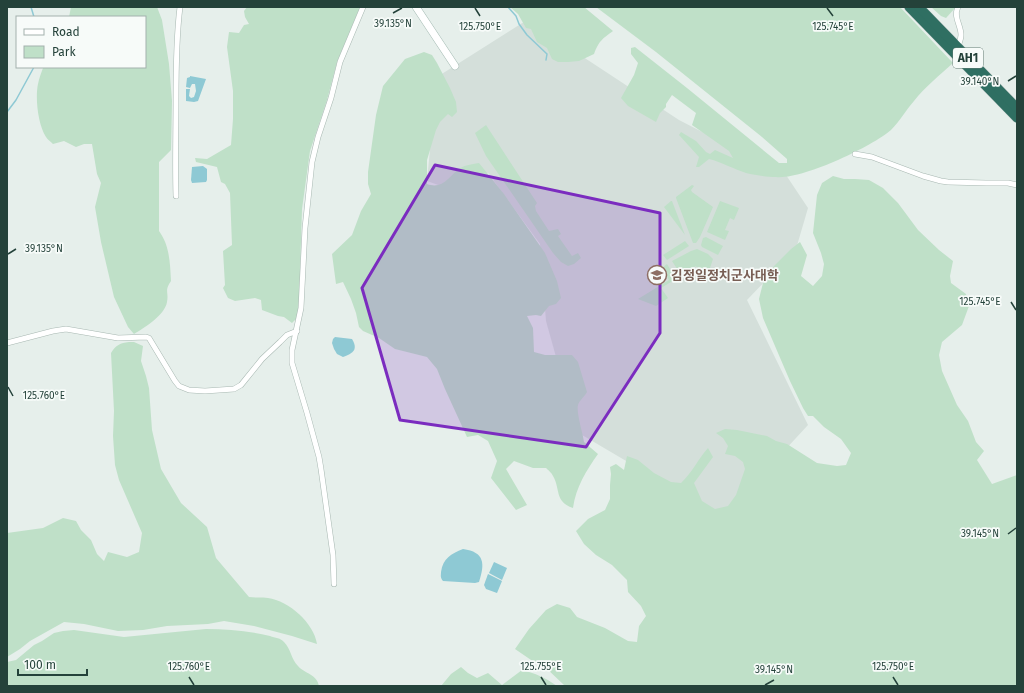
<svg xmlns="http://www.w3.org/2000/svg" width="1024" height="693" font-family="'Fira Sans','Noto Sans KR',sans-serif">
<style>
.built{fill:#d4dfda}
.green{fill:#bfe0c8}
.water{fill:#8ec9d4}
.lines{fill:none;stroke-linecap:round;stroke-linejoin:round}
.stream{stroke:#8ec9d4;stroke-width:1.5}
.street-casing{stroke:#a8b8b2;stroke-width:6}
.secondary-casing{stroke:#a4bbb3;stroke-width:8}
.highway-casing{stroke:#c2cac8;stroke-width:10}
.street{stroke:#fff;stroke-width:5}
.secondary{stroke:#fff;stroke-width:7}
.highway{stroke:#2f6f62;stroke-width:9}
.marked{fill:#7b2cbf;fill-opacity:0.2;stroke:#7b2cbf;stroke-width:3;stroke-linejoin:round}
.ticks{fill:none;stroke:#24423a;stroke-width:1.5}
.labels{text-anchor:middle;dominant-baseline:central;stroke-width:3.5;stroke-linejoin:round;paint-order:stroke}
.shield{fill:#f7fbf9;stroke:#637a73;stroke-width:1}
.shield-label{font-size:12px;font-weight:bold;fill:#24423a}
.education-label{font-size:13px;font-weight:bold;fill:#785e54;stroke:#f7fbf9;text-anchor:start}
.ticks-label{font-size:10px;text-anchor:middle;fill:#24423a;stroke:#f7fbf9;stroke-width:3.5;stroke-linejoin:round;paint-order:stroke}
</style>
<rect width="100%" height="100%" fill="#e6efeb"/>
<path class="built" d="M527,20L679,120L786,175L808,208L796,249L747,300L808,425L723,517L638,468L577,432L546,321L540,244L488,173L441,186L427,181L437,77Z"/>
<g class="green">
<path d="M71,7H157L162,20L169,64L172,101L171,150L159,162V231C170,246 170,264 171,281C164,291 169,292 167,302C165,315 144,328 134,334L128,327L114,297L101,242L95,207L101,183L97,174L92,144H84L76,147L64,141L53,144C50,141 48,140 46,137C38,125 35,98 38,84C39,79 41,73 43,68L45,67H145V17H69Z"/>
<path d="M247,7H360L337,62L327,100L310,151L302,209L299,308L296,319L292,323L284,317L278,316L262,310L261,300L255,298L235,301L228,298L223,288L225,285L223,251L232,245L230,193L225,184L221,182L217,167L196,162L195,158L207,159L231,145L233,119V91L227,47L229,32L239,33L244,25L249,24L245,17L244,11Z"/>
<path d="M510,7H584L613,31C602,39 599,41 594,54L579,61L568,62H558L552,59L547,48L537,42L531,29L526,28L518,14Z"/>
<path d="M596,7H900L953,63C940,75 925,87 914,101C906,110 900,121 891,130C871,147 802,180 776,177C767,177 755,175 746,173C733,169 722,162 709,159L699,167H696L699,157L679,135L681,132L696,141L706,152L710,154L715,150L733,158L729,151L692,125L696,113L672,95L666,104V107L660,113L656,122L628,106L621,98L634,75L638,63L631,54V48L635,47L687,88L779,163H787V159L762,137L656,52Z"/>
<path d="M931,7H956L946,18L941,16Z"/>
<path d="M424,52L432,55L437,63L450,88L456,102L457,112L452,117L448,114L440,122L436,130L427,160V184C443,190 449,176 460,168C466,165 473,164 479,163L504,194L545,253L557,281L561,298L556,304L549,306L541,316L536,315L527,316L533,328L534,352L545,355H572L578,362L587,392C585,396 579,401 578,405C576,412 583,434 584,442L598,454C586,471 576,487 573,508C554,501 561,490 553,476C552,473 548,470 546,468H533L514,461L506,469L527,505L516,510L491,478L497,461L488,441L478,435L467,437L445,389L437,369L427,357L395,349L379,338L363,331L359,327L356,313L351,299L343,282L336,284L332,254L352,235L361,211L371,194L368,184V172L376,115L383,86L405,59Z"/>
<path d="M486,125L537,203L535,206L536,211L549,231L558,229L561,234L558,236L572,256L578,253L581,258L574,264L568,266L561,262L553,253L486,156L475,133Z"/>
<path d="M833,176L844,179H855L869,180L883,188L898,203L918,230L939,250L953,261L950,276L951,283L966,294L969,306L962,325L942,342L939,355L942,371L957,405L968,421L976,442L984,451L977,460L992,484L1017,475V686H562L564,685L545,667L534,662L515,649L529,629L546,610L557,604L570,608L577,617L605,628L628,641L637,642L639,626L646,616L641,606L628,592L627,580L612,565L596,555L584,544L576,531L588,519L605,510L610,499V485L611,474L610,467L616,464L624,470L627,456L638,460L654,473L671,482L681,483C692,473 698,459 708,448L713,457L694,483L702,501L715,509L728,506L736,495L745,469L743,462L735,456L725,454L728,446L723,438L716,433L725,429L737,430L767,436L776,441L787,444L817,463L837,466L846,465L851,453L841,439L824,427L813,416H808L803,408L790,381L763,318L759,299L764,279L775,265L791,249L800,242L807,255L801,276L813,286L822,276L824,264L821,253L813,233L817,195L822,183Z"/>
<path d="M692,185L694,186L691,190L692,192L713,207L700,237L696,243H693L676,198V197Z"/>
<path d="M671,201H672L685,235L664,207Z"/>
<path d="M720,201L739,208L734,220L730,218L725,230L729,231L725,240L707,232Z"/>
<path d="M706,237L723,246L718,255L702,247L701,245L703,238Z"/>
<path d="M685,241L689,246L667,260L663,255Z"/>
<path d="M697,249L708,254L713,259L707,277L704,280L696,266L681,275L672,261L691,251Z"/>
<path d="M667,264L676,279L661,288L668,298L656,306L638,299L669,280L662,268Z"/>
<path d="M129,342H134L143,346L141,361L146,376L149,388L152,430L161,469L181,503L207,527L216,558L249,597C255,598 262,597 268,598C289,601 314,623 317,644L292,636L254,626L224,621L208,624L167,626L143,630L118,631L84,624L64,622L30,641L20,649L7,657V533L43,528L63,518L76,521L81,530L91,540L97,554L104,561L108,552L127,557L139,552L142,533L119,480L115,465L113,436L114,411L111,353C116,345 120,343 129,342Z"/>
<path d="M206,629C228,629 249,631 270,636C275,638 281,638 284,642C291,649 291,659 298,666C305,674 317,674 319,686H7V662L16,660L34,645L42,641L54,633L63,631L74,630L124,637Z"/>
<path d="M461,667L468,673L477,678L488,673L502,685L522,670C535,673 546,678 557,686H441L451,674Z"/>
</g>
<g class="water">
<path d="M190,76L206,79L198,101L194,102L186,101V89H190L189,96L191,98L194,97L196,91L195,84H192L190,88L186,87L187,78L190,77Z"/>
<path d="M203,166L207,169V180L206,182L192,183L191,180L192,167Z"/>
<path d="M335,337L352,339C358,349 354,353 343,357L337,354L334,349L332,343L333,339Z"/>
<path d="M463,549C485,552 485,564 479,582L475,583L443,581C440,577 441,576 441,572C443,558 451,554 463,549Z"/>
<path d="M494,562L507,568L502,580L489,573Z"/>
<path d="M488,574L502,581L497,593L486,589L484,585Z"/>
</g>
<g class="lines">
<g class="stream">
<path d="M31,7L34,17"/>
<path d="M508,7L516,16L519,24L527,35L547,54L546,60"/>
<path d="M7,112L16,100L34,67"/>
</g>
<g class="street-casing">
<g id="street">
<path d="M957,48C959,43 961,40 961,35C961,25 953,17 958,7"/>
<path d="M855,154L872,157L923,176L941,181L948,182L986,183H1008L1017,185"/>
<path d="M176,196C175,164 176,133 176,101C176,70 176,38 180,7"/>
<path d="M7,343L53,331L66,329L118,338L146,337L149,338L152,343L175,381L179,386L189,390L205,391L234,389L241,385L262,359L280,342L287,335L297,331"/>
<path d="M334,584L333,555L321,469L319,457L307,413L292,363V350L301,308L305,228L312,162L318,137L331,98L340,62L363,7"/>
</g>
</g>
<g class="secondary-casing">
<path id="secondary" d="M416,7L455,66"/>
</g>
<g class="highway-casing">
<g id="highway">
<path d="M909,7L1017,118"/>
<path d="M919,7L1017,108"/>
</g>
</g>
<use href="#street" class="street"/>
<use href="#secondary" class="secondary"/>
<use href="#highway" class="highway"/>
</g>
<path class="marked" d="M435,165L660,213V333L586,447L400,420L362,288Z"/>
<path class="ticks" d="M475,8L480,16M827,8L833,16M393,13L402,8M1008,81L1016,76M8,254L16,249M1011,302L1016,310M8,387L13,396M1008,534L1016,528M189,677L194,685M541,677L546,685M893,677L898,685M765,685L774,680"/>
<defs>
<g id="university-ring" transform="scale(1)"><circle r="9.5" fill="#f7fbf9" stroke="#8d6e63" stroke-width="1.5"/><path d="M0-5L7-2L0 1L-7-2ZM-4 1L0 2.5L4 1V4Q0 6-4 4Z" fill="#8d6e63"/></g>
</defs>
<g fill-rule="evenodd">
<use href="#university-ring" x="657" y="275"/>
</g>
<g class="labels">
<rect class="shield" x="953" y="48" width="30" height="20" rx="3"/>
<g class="shield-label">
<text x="968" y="58">AH1</text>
</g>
<g class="education-label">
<text x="671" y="275">김정일정치군사대학</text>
</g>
</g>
<g class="ticks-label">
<text x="393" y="27">39.135°N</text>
<text x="833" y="30">125.745°E</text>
<text x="480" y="30">125.750°E</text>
<text x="980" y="85">39.140°N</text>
<text x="44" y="252">39.135°N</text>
<text x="980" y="305">125.745°E</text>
<text x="44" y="399">125.760°E</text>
<text x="980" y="537">39.145°N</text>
<text x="189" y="670">125.760°E</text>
<text x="541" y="670">125.755°E</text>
<text x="893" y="670">125.750°E</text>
<text x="774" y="673">39.145°N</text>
</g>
<rect width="1024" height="693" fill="none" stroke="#24423a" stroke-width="16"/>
<rect x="16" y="16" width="130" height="52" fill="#f7fbf9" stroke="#a3b1ad"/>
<rect x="24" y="29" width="20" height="6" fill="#ffffff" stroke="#a3b1ad"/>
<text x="52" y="36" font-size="12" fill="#24423a">Road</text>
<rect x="24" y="46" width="20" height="12" fill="#bfe0c8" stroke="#a3b1ad"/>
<text x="52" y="56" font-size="12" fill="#24423a">Park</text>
<path d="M18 669v6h69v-6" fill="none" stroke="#24423a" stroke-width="2"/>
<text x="24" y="669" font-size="12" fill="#24423a" stroke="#f7fbf9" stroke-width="3" paint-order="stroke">100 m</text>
</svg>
